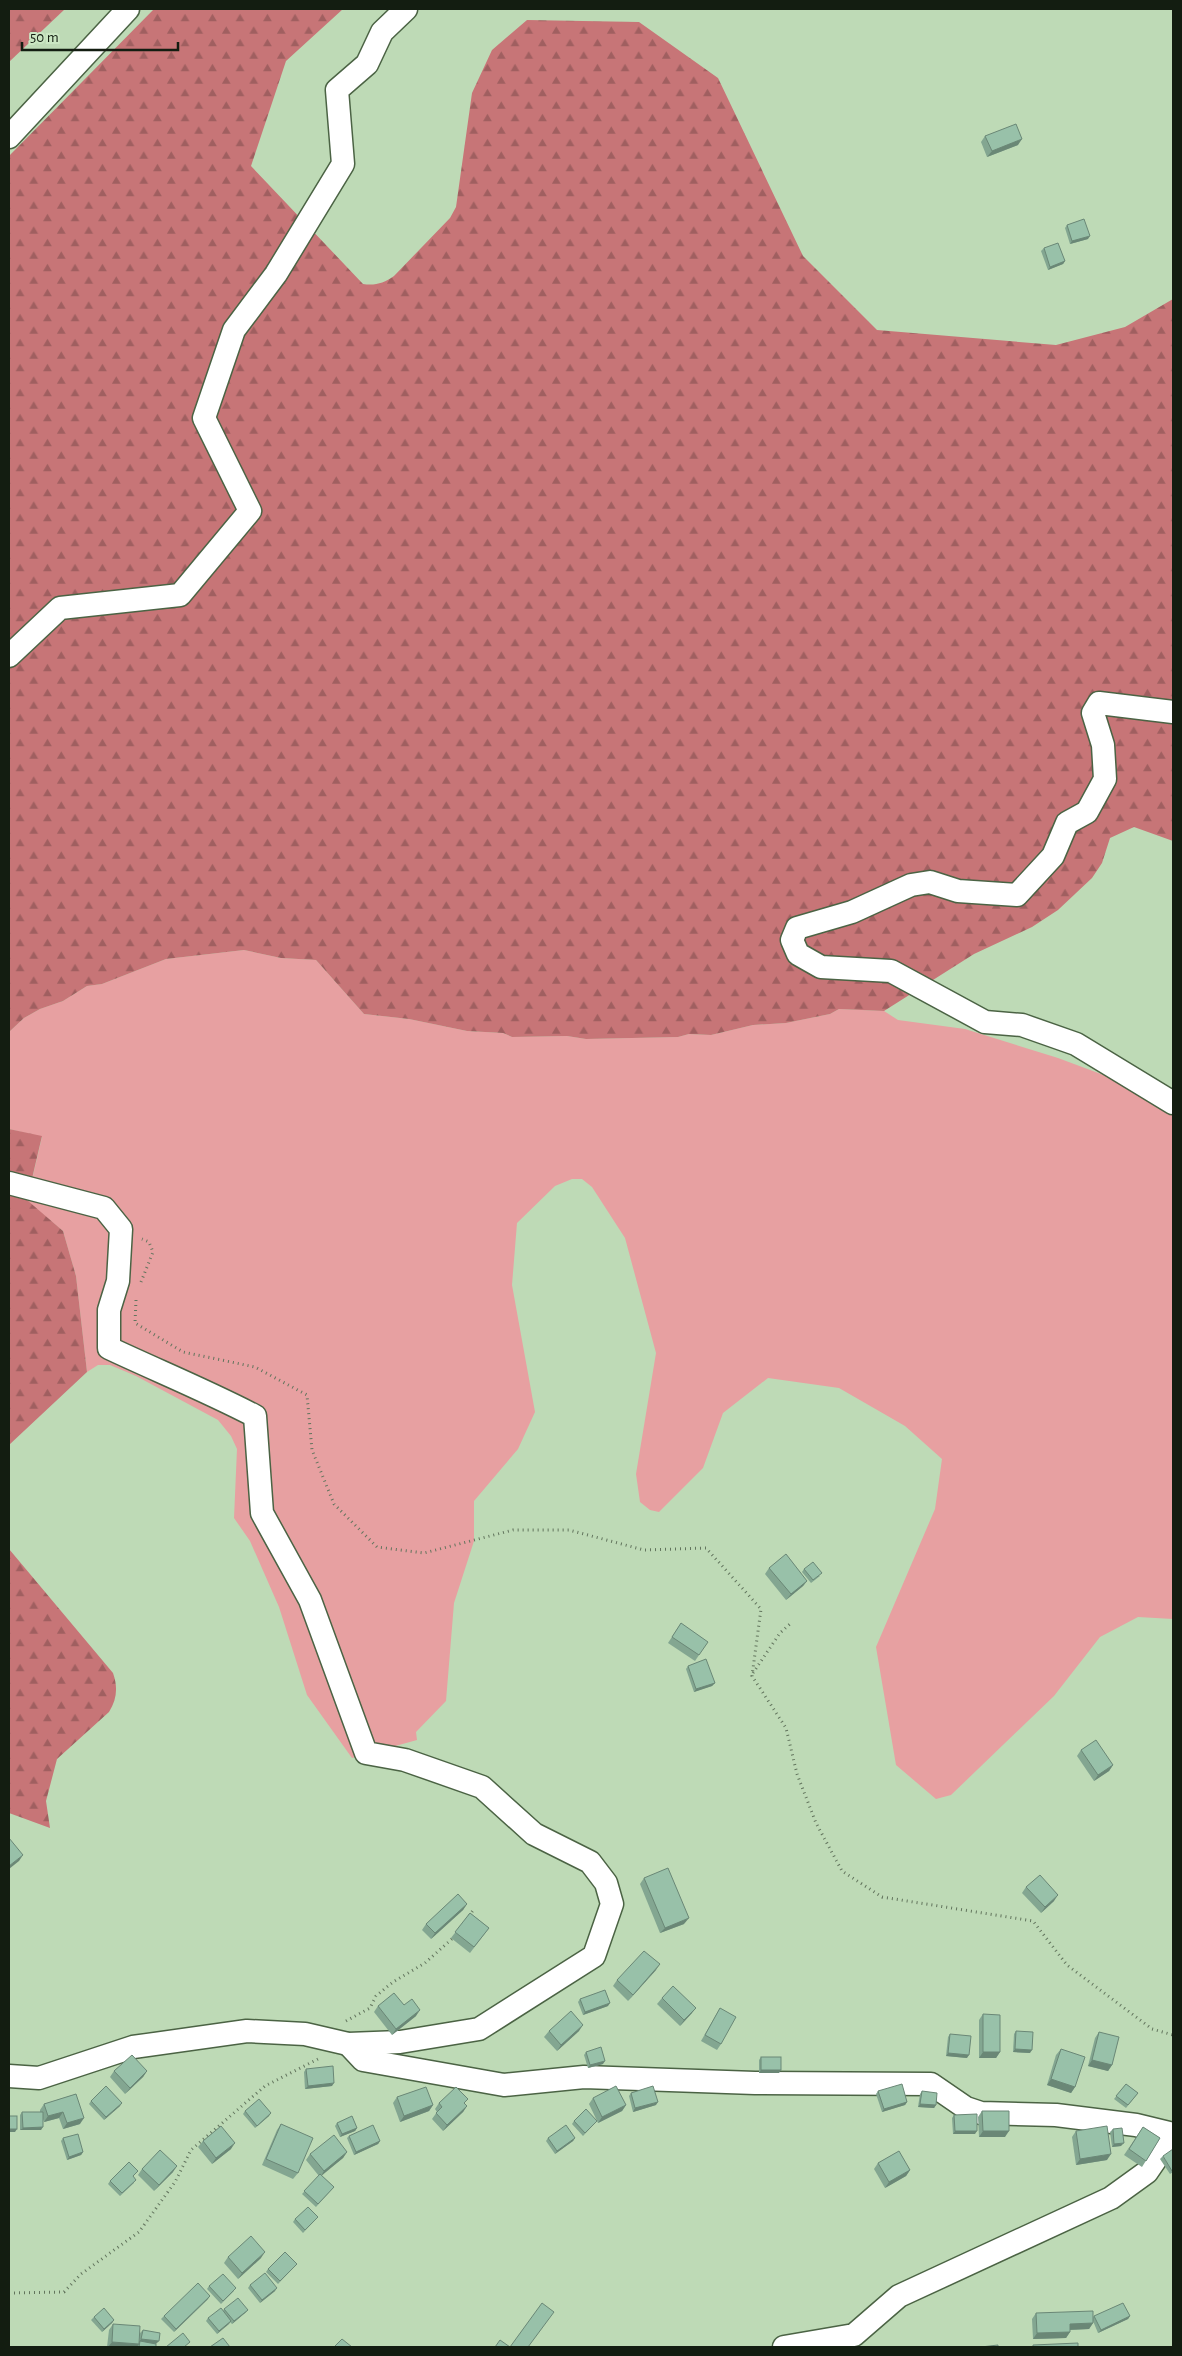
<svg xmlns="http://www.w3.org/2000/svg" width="1182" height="2356" font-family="'Alegreya Sans',sans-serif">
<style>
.green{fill:#e7a0a1}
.forest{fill:url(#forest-firs)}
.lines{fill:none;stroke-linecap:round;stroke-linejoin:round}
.minor-casing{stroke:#4b6344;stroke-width:25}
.path{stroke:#62745d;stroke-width:3;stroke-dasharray:1 4;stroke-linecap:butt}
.minor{stroke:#fff;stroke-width:22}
.wall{fill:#83a691}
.shaded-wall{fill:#6a8776}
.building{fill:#98c1a9;stroke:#6a8776}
</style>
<defs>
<pattern id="forest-firs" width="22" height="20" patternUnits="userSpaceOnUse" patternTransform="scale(1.25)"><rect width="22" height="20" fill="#c77577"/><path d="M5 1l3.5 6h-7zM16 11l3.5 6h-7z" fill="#a05f60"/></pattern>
</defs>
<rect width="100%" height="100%" fill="#bedab6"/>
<path class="green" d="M244,950L281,958L316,960L364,1014L409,1019L467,1031L503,1033L512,1037L567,1036L586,1039L678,1037L689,1034L711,1035L753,1025L786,1023L830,1014L839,1009L884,1011L898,1020L965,1029L1058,1058L1125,1083L1173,1111V1619L1138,1617L1100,1637L1054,1696L951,1795L936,1799L896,1765L876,1647L935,1509L942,1459L905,1426L839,1388L768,1378L723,1413L703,1468L659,1512L650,1510L640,1502L636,1474L656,1353L625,1238L592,1187L582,1179H572L555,1186L517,1223L512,1285L535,1412L518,1449L474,1501V1541L454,1603L446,1701L416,1732L417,1740L352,1758L307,1695L279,1607L250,1541L234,1518L237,1449L231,1436L218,1420L136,1376L110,1365H98L87,1372L76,1276L63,1231L27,1201L42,1137L9,1129V1032L24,1018L40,1009L63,1001L87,986L102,984L166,959Z"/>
<g class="forest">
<path d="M9,9H65L9,62Z"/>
<path d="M154,9H343L286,61L251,166L363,284C375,286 384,283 394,276L450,218L456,207L472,93L492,50L527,20L639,22L718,78L803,256L877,330L1056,345L1125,327L1173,299V841L1134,827L1110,838L1102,863L1092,878L1058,910L1032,927L974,954L884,1011L839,1009L830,1014L786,1023L753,1025L711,1035L689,1034L678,1037L586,1039L567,1036L512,1037L503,1033L467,1031L409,1019L364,1014L316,960L281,958L244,950L166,959L102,984L87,986L63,1001L40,1009L24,1018L9,1032V156Z"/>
<path d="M9,1129L42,1136L27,1200L63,1231L76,1276L87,1372L9,1445Z"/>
<path d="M9,1549L113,1673C118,1687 117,1699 109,1712L57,1759L46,1801L50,1828L9,1813Z"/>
</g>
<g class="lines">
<g class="minor-casing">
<g id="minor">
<path d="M9,137L128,9"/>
<path d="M9,656L60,608L180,595L250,511L204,418L234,330L276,274L343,164L337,90L367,64L382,32L406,9"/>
<path d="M1173,712L1099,703L1093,713L1103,745L1105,779L1087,812L1067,823L1053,856L1017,895L958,891L930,882L911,885L852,912L797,928L792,940L798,954L821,967L891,971L985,1022L1022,1025L1076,1044L1173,1103"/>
<path d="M9,1183L104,1208L121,1229L118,1281L109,1310V1348C158,1371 207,1391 255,1416L262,1513L310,1600L366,1753L405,1760L482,1787L534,1834L590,1862L606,1883L612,1904L594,1956L479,2029L400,2042L348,2044L305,2034L247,2031L133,2047L39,2078L9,2076"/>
<path d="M348,2044L363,2060L504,2085L584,2077L755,2083L931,2084L966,2108L981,2113L1056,2115L1136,2125L1173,2134"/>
<path d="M784,2347L854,2335L899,2296L1111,2198L1147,2172L1173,2134"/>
</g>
</g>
<g class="path">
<path d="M141,1282L153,1252L149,1242L142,1239"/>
<path d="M136,1300L135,1323L183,1352L255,1367L307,1395L312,1450L334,1504L377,1547L424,1553L513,1530H569L644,1550L706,1548L761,1609L752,1676L786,1728L797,1774L816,1823L842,1871L882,1897L1033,1921L1067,1965L1152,2029L1173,2035"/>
<path d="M753,1673L780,1633L790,1624"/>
<path d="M469,1916L474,1909"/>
<path d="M346,2021L370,2008L376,1996L393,1982L425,1963L453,1938"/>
<path d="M9,2293L64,2292L81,2274L139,2232L175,2182L191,2150L265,2086L318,2059"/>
</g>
<use href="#minor" class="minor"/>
</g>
<g class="wall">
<path d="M985,136L1018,145L987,157L981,142Z"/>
<path d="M1067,225L1088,239L1070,244L1065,228Z"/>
<path d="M1044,248L1065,261L1063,264L1048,270L1041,251Z"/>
<path d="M769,1568L807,1581L803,1586L786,1600L765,1574Z"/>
<path d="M804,1569L820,1576L811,1583L802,1572Z"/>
<path d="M681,1623L699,1655L695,1661L668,1643Z"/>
<path d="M688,1666L715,1683L712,1686L694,1692L686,1669Z"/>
<path d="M1081,1750L1113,1765L1109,1771L1094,1781L1077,1756Z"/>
<path d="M644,1878L684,1924L660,1933L640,1884Z"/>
<path d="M1026,1887L1054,1901L1041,1913L1022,1893Z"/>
<path d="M467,1904L463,1910L431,1939L422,1930L426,1924Z"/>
<path d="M470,1913L489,1928L470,1953L451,1938Z"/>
<path d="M656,1970L628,2001L613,1986L617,1980Z"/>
<path d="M662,1998L692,2013L680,2026L657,2004Z"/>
<path d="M580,1999L608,2006L583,2015L578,2002Z"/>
<path d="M378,2006L416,2016L392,2035L374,2012Z"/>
<path d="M720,2008L721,2044L717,2050L701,2041Z"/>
<path d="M983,2014L1000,2052L996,2058H979V2020Z"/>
<path d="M549,2031H579L557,2051L544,2037Z"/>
<path d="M1016,2031L1030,2053L1013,2052L1014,2034Z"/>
<path d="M1099,2032L1112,2065L1108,2071L1088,2066L1095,2038Z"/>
<path d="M950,2034L967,2058L946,2056L948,2037Z"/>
<path d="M1061,2049L1075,2087L1071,2093L1047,2085L1056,2055Z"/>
<path d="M586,2052L603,2064L588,2068L584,2055Z"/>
<path d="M761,2057L779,2073H759V2060Z"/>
<path d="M306,2069L332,2086L305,2089L304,2072Z"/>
<path d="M114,2071H147L143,2077L125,2094L110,2077Z"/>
<path d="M1126,2084L1138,2093L1126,2108L1114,2099Z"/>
<path d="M878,2091L907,2102L905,2105L882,2112L876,2094Z"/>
<path d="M922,2091L936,2105L934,2108L918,2107L920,2094Z"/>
<path d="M631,2093L656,2105L633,2112L629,2096Z"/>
<path d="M76,2094L80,2124L63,2129L59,2118L44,2122L43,2119L41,2130H20V2115L22,2112H40V2110L44,2104Z"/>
<path d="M397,2097L433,2105L429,2111L400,2122L393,2103Z"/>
<path d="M593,2098L626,2105L622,2111L598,2123L589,2104Z"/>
<path d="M468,2099L464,2103L467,2106L463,2112L443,2131L432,2119L437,2112L435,2109L439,2103Z"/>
<path d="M91,2101L120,2106L104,2120L89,2104Z"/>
<path d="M245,2111L269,2116L255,2128L243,2114Z"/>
<path d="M982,2111L1005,2137H979L978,2117Z"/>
<path d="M954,2115L975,2134H953L952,2118Z"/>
<path d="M574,2121H597L583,2136L572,2124Z"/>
<path d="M337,2123L357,2128L355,2131L340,2137L335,2126Z"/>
<path d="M281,2124L298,2173L293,2179L262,2165L277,2130Z"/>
<path d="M1143,2127L1160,2138L1142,2167L1124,2155Z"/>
<path d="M1113,2129L1121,2146L1112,2147L1110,2132Z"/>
<path d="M1076,2131L1107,2160L1076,2165L1072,2137Z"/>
<path d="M349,2136L380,2141L378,2144L354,2155L347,2138Z"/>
<path d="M63,2138L83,2152L81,2155L67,2160L61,2141Z"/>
<path d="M548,2138H575L573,2141L555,2154L546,2141Z"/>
<path d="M203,2141L231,2149L212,2164L198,2147Z"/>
<path d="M347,2152L343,2158L321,2175L334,2187L316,2207L302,2194L319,2176L306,2160L310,2154Z"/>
<path d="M1163,2156L1173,2172L1170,2174L1160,2159Z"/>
<path d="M878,2163L910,2170L906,2176L885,2188L874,2169Z"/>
<path d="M142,2169L173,2172L154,2191L138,2175Z"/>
<path d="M138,2171L133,2176L134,2183L120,2196L108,2184L110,2181Z"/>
<path d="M318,2217L303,2233L293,2222L295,2219Z"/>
<path d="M228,2257L261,2258L238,2279L224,2263Z"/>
<path d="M297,2264L278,2284L266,2272L268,2269Z"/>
<path d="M250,2285L275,2291L260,2303L248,2288Z"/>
<path d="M209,2286L234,2291L221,2304L207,2289Z"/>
<path d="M208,2299L174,2332L161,2319L164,2316Z"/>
<path d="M224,2309L248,2310L245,2313L232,2324L230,2322L217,2334L206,2321L208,2318L223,2311Z"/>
<path d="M1036,2313L1093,2317L1094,2316H1130L1128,2319L1098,2333L1093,2321V2323L1089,2329L1070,2330V2332L1066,2338L1033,2339L1032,2319Z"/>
<path d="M94,2317L114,2320L112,2323L102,2332L91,2320Z"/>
<path d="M113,2324L139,2343L140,2342H139L140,2333L143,2330L156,2344V2347H138V2345L137,2347H107L109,2330Z"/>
</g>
<g class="shaded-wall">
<path d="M1022,139L1018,145L987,157L992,151Z"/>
<path d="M1090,236L1088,239L1070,244L1072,241Z"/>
<path d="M1065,261L1063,264L1048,270L1050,267Z"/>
<path d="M807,1581L803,1586L786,1600L791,1594Z"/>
<path d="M715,1683L712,1686L694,1692L696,1689Z"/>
<path d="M1113,1765L1109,1771L1094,1781L1098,1775Z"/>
<path d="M23,1855L19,1861L9,1869V1866Z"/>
<path d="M1058,1895L1054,1901L1041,1913L1045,1907Z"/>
<path d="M467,1904L463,1910L431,1939L435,1933Z"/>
<path d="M689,1918L684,1924L660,1933L665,1928Z"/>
<path d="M660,1964L656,1970L628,2001L633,1995Z"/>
<path d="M610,2003L608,2006L583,2015L585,2012Z"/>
<path d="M696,2008L692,2013L680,2026L684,2020Z"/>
<path d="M420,2010L416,2016L392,2035L396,2029Z"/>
<path d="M583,2025L579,2031L557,2051L561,2045Z"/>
<path d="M1015,2049L1032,2050L1030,2053L1013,2052Z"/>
<path d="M983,2052H1000L996,2058H979Z"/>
<path d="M948,2053L969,2055L967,2058L946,2056Z"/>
<path d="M1092,2060L1112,2065L1108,2071L1088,2066Z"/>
<path d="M605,2061L603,2064L588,2068L590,2065Z"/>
<path d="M761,2070H781L779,2073H759Z"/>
<path d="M147,2071L143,2077L125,2094L130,2088Z"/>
<path d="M1051,2079L1075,2087L1071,2093L1047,2085Z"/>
<path d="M334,2083L332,2086L305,2089L308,2086Z"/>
<path d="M658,2102L656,2105L633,2112L635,2108Z"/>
<path d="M907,2102L905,2105L882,2112L884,2109Z"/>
<path d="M122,2103L120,2106L104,2120L106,2117Z"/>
<path d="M920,2104L936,2105L934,2108L918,2107Z"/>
<path d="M433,2105L429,2111L400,2122L404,2116Z"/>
<path d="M626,2105L622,2111L598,2123L602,2117Z"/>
<path d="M467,2106L463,2112L443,2131L447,2125Z"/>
<path d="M63,2112L59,2118L44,2122L48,2116Z"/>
<path d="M271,2113L269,2116L255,2128L257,2126Z"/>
<path d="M84,2118L80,2124L63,2129L67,2123Z"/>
<path d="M43,2127L41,2130H20L23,2128Z"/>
<path d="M357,2128L355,2131L340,2137L342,2134Z"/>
<path d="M9,2129H17L15,2132H9Z"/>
<path d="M955,2131H977L975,2134H953Z"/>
<path d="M983,2131H1009L1005,2137H979Z"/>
<path d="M575,2138L573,2141L555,2154L557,2151Z"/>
<path d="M380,2141L378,2144L354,2155L356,2152Z"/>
<path d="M235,2143L231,2149L212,2164L216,2158Z"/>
<path d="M1124,2143L1121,2146L1112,2147L1114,2144Z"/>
<path d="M83,2152L81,2155L67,2160L69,2157Z"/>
<path d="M347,2152L343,2158L320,2177L324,2171Z"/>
<path d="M1111,2154L1107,2160L1076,2165L1080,2159Z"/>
<path d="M177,2166L173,2172L154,2191L159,2185Z"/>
<path d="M910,2170L906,2176L885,2188L889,2182Z"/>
<path d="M265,2252L261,2258L238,2279L242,2273Z"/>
<path d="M277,2288L275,2291L260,2303L262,2300Z"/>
<path d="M210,2296L208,2299L174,2332L176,2329Z"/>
<path d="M248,2310L245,2313L232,2324L234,2321Z"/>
<path d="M1130,2316L1128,2319L1098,2333L1101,2330Z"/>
<path d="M114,2320L112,2323L102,2332L104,2329Z"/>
<path d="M231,2321L229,2324L217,2334L219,2331Z"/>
<path d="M1093,2323L1089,2329L1066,2330L1070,2324Z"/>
<path d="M1070,2332L1066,2338L1033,2339L1037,2333Z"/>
<path d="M141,2339L159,2341L156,2344L139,2342Z"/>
<path d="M112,2342L139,2344L137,2347H108Z"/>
</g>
<g class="building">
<path d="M1016,124L1022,139L992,151L985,136Z"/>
<path d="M1084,219L1090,236L1072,241L1067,225Z"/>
<path d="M1058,243L1065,261L1050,267L1044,248Z"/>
<path d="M786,1554L807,1581L791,1594L769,1568Z"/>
<path d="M813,1562L822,1573L813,1580L804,1569Z"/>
<path d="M681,1623L708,1642L699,1655L672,1637Z"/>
<path d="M706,1659L715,1683L696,1689L688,1666Z"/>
<path d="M1096,1740L1113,1765L1098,1775L1081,1750Z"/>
<path d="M9,1838L23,1855L9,1866Z"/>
<path d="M668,1868L689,1918L665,1928L644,1878Z"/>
<path d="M1040,1875L1058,1895L1045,1907L1026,1887Z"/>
<path d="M458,1894L467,1904L435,1933L426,1924Z"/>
<path d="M470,1913L489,1928L474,1947L455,1932Z"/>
<path d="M644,1951L660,1964L633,1995L617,1980Z"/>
<path d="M673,1986L696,2008L684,2020L662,1998Z"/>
<path d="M605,1990L610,2003L585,2012L580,1999Z"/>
<path d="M394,1993L404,2005L412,1999L420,2010L396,2029L378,2006Z"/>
<path d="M720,2008L736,2017L721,2044L705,2035Z"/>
<path d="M571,2011L583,2025L561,2045L549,2031Z"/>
<path d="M983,2014L1000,2015V2052H983Z"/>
<path d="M1016,2031L1033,2032L1032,2050L1015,2049Z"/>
<path d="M1099,2032L1119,2037L1112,2065L1092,2060Z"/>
<path d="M950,2034L971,2036L969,2055L948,2053Z"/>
<path d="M601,2047L605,2061L590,2065L586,2052Z"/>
<path d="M1061,2049L1085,2057L1075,2087L1051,2079Z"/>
<path d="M132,2055L147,2071L130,2088L114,2071Z"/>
<rect x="761" y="2057" width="20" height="13"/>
<path d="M333,2066L334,2083L308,2086L306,2069Z"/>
<path d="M902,2084L907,2102L884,2109L878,2091Z"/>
<path d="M1126,2084L1138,2093L1128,2105L1116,2096Z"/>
<path d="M106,2086L122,2103L106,2117L91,2101Z"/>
<path d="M616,2086L626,2105L602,2117L593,2098Z"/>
<path d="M653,2086L658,2102L635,2108L631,2093Z"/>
<path d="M426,2087L433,2105L404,2116L397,2097Z"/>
<path d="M456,2087L468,2099L464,2103L467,2106L447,2125L436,2113L442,2107L439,2103Z"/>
<path d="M922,2091L937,2093L936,2105L920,2104Z"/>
<path d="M76,2094L84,2118L67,2123L63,2112L48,2116L44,2104Z"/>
<path d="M259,2099L271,2113L257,2126L245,2111Z"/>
<path d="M586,2109L597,2121L585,2133L574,2121Z"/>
<path d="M982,2111H1009V2131H983Z"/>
<path d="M22,2112H43V2127L23,2128Z"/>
<path d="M977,2114V2131H955L954,2115Z"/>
<rect x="9" y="2116" width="8" height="13"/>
<path d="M352,2116L357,2128L342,2134L337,2123Z"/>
<path d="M281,2124L313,2138L298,2173L266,2159Z"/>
<path d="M373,2125L380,2141L356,2152L349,2136Z"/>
<path d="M566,2125L575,2138L557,2151L548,2138Z"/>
<path d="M221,2126L235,2143L216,2158L203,2141Z"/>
<path d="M1107,2126L1111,2154L1080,2159L1076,2131Z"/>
<path d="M1143,2127L1160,2138L1146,2161L1129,2149Z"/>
<path d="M1122,2128L1124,2143L1114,2144L1113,2129Z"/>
<path d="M78,2134L83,2152L69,2157L63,2138Z"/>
<path d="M334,2135L347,2152L324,2171L310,2154Z"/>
<path d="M1173,2149V2170L1172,2171L1163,2156Z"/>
<path d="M160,2150L177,2166L159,2185L142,2169Z"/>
<path d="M899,2151L910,2170L889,2182L878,2163Z"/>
<path d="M129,2162L138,2171L133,2176L136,2180L122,2193L110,2181Z"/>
<path d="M320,2174L334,2187L318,2204L304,2191Z"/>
<path d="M308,2207L318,2217L305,2230L295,2219Z"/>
<path d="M251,2236L265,2252L242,2273L228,2257Z"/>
<path d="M285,2252L297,2264L280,2281L268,2269Z"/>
<path d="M265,2273L277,2288L262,2300L250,2285Z"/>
<path d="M223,2274L236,2288L223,2301L209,2286Z"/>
<path d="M198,2283L210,2296L176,2329L164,2316Z"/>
<path d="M238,2298L248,2310L234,2321L224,2309Z"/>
<path d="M542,2303L554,2312L528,2347H495L500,2340L510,2347Z"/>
<path d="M1123,2303L1130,2316L1101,2330L1094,2316Z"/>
<path d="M104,2308L114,2320L104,2329L94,2317Z"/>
<path d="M221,2308L231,2321L219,2331L208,2318Z"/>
<path d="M1093,2311V2323L1070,2324V2332L1037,2333L1036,2313Z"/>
<path d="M113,2324L140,2326L139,2344L112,2342Z"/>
<path d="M143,2330L160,2333L159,2341L141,2339Z"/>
<path d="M183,2333L190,2342L184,2347H166Z"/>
<path d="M223,2338L230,2347H210Z"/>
<path d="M342,2339L352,2347H334Z"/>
<path d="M140,2341L156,2344V2347H139Z"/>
<path d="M1078,2343V2347H1033V2345Z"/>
<path d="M998,2345V2347H981Z"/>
</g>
<rect width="1182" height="2356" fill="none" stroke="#131d11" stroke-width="20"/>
<path d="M22 42v8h156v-8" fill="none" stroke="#131d11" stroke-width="2.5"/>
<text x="30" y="42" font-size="15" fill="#131d11" stroke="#cbe7c3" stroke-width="4" paint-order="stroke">50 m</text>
</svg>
